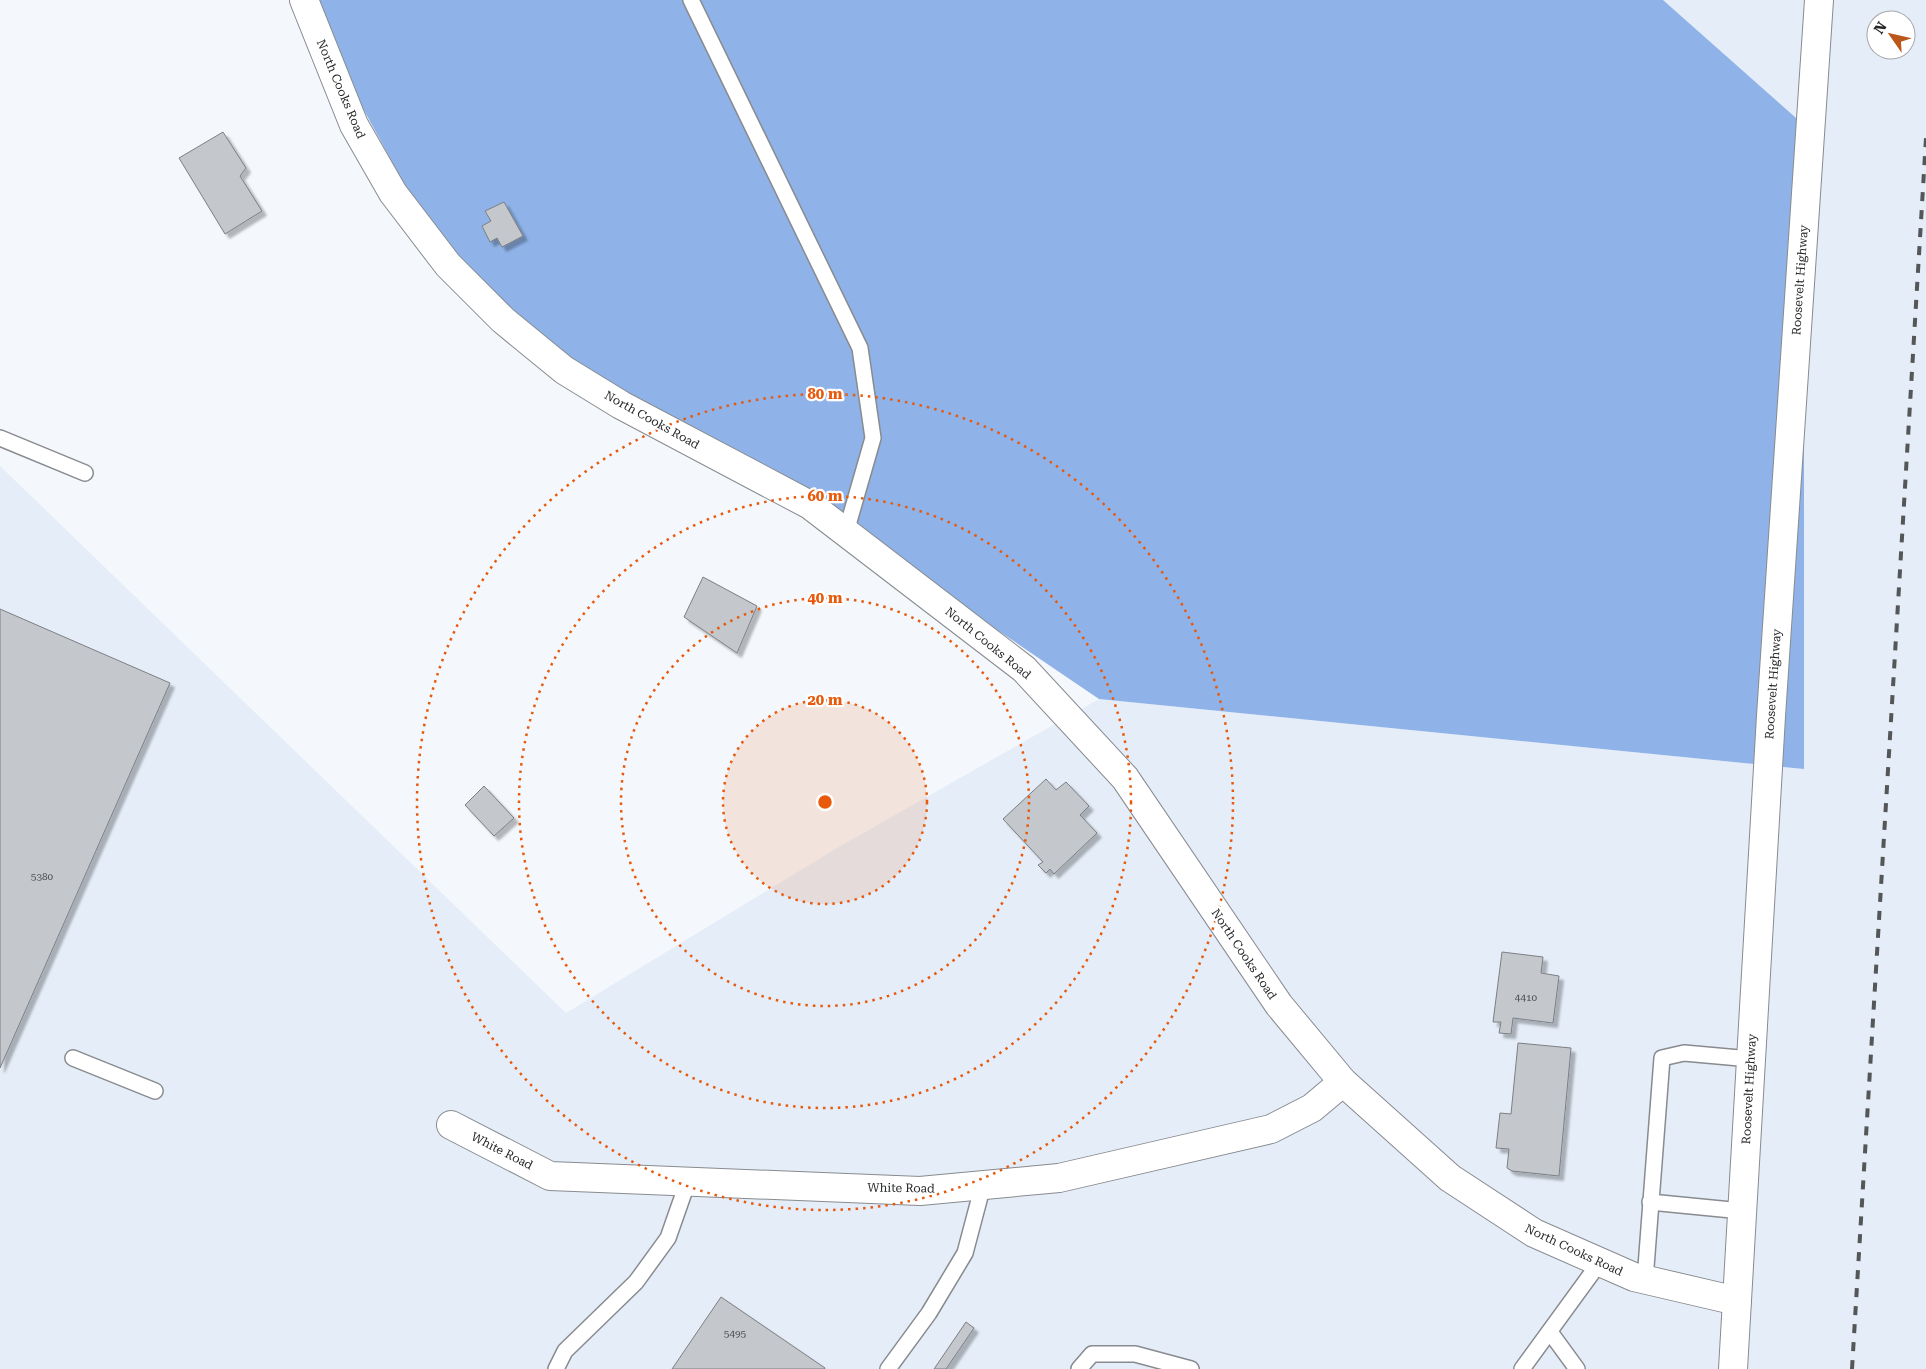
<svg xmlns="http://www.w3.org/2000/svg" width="1926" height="1369" font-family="'Roboto Serif',serif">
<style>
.built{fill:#e5edf8;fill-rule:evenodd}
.forest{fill:#8fb3e8}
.building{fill:#c4c7cb;stroke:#7c7f83;filter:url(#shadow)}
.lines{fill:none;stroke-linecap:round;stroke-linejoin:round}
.lane-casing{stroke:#888b8f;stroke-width:18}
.street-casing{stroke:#888b8f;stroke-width:30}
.primary-casing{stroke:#888b8f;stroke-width:30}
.lane{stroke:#fff;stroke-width:15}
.street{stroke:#fff;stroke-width:28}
.primary{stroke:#fff;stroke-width:28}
.rail{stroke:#545657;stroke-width:4;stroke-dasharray:9 9;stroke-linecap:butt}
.ring{fill:none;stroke:#e8590c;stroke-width:2.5;stroke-dasharray:2.5 5}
.labels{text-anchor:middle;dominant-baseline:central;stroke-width:4.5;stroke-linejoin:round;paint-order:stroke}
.number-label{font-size:10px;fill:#4d4e50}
.street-label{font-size:12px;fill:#252627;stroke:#fff}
.centre{fill:#e8590c;stroke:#fff;stroke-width:2.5}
.ring-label{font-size:15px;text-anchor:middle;font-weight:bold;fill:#e8590c;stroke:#fff;stroke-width:4.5;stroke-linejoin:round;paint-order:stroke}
</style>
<defs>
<filter id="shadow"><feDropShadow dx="4.5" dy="4.5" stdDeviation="1" flood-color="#0004"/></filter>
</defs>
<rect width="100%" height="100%" fill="#f4f7fb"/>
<path class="built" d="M1663,0H1926V1369H0V466L566,1013L837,848L1099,699L1804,769V125ZM1876,20H1906V50H1876Z"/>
<path class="forest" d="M304,0H1663L1804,125V769L1099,699L872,545L550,363L428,228Z"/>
<g class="building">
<path d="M223,132L246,168L240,176L262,211L225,234L179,158Z"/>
<path d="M504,202L523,236L502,247L497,238L490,242L482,226L491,221L485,211Z"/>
<path d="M703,577L757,606L737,653L684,617Z"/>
<path d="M0,609L170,683L0,1068Z"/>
<path d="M1046,779L1056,790L1066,782L1089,806L1080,815L1097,833L1054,874L1050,869L1046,873L1038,865L1043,862L1003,819Z"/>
<path d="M484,786L514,818L494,836L465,805Z"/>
<path d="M1502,952L1543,957L1541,973L1559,976L1553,1023L1513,1018L1511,1034L1499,1033L1501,1022H1493Z"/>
<path d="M1518,1043L1571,1048L1559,1176L1512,1171L1507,1168L1509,1149L1496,1148L1500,1113L1511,1114Z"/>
<path d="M721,1297L825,1368L824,1369H672Z"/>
<path d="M966,1322L974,1328L946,1369H934Z"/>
</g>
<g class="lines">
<g class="lane-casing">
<g id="lane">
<path d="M691,0L860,348L873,438L846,532"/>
<path d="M0,438L85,473"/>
<path d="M73,1058L155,1091"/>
<path d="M1650,1202L1742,1211"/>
<path d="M1645,1280L1662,1058L1684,1053L1751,1059"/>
<path d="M1550,1332L1577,1369"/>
<path d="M556,1369L565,1351L636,1282L668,1238L688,1181"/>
<path d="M888,1369L929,1313L965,1253L983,1185"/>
<path d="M1079,1369L1092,1354H1135L1191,1369"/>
<path d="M1522,1369L1600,1262"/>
</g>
</g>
<g class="street-casing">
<g id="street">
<path d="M304,0L354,125L393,193L448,265L503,320L564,370L621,405L810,505L1024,669L1125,778L1279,1005L1343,1082L1450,1178L1534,1233L1634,1277L1737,1301"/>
<path d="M451,1125L550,1176L920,1191L1059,1178L1271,1129L1312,1108L1343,1082"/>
</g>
</g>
<g class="primary-casing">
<path id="primary" d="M1733,1369L1771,716L1819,0"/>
</g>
<use href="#lane" class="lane"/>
<use href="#street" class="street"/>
<use href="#primary" class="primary"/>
<path class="rail" d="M1852,1369L1926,138"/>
</g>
<circle cx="825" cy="802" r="102" fill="#e8590c" fill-opacity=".12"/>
<g class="ring">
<circle cx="825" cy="802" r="102"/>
<circle cx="825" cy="802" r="204"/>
<circle cx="825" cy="802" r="306"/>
<circle cx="825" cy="802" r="408"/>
</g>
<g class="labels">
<g class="number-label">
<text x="42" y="876">5380</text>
<text x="1526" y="997">4410</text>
<text x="735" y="1333">5495</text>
</g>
<g class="street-label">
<text transform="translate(341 89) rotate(67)">North Cooks Road</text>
<text transform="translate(1800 280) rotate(-86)">Roosevelt Highway</text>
<text transform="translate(652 420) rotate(29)">North Cooks Road</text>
<text transform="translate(988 643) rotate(39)">North Cooks Road</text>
<text transform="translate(1773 684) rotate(-86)">Roosevelt Highway</text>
<text transform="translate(1244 954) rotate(56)">North Cooks Road</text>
<text transform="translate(1749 1089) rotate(-87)">Roosevelt Highway</text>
<text transform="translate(502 1151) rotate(27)">White Road</text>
<text transform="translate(901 1188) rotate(1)">White Road</text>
<text transform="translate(1574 1250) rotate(25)">North Cooks Road</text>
</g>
</g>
<circle cx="825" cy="802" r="8" class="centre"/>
<g class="ring-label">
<text x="825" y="399">80 m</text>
<text x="825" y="501">60 m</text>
<text x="825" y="603">40 m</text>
<text x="825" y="705">20 m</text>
</g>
<g transform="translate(1891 35) rotate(304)"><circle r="24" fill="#ffffff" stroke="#a8a8a9"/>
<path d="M0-4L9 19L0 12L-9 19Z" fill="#b9581a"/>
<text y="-8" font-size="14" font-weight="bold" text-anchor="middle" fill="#252627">N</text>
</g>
</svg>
